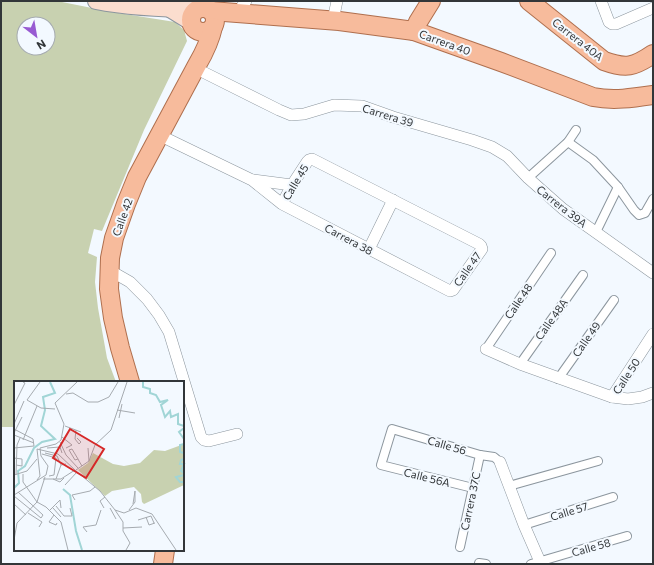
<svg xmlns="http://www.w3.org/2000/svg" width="654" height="565" font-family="Commissioner,sans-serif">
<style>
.green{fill:#c8d1b0;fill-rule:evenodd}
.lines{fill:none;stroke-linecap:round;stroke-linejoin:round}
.pedestrian-casing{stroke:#8c969e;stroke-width:10}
.minor-casing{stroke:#8c969e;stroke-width:12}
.secondary-casing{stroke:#8c969e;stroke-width:18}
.primary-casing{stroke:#af6f4e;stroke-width:20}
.pedestrian{stroke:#fff;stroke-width:8}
.minor{stroke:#fff;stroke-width:11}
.secondary{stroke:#fbddce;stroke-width:16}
.primary{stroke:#f7bb9c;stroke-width:18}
.labels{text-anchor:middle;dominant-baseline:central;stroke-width:4;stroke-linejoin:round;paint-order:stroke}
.street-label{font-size:11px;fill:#323639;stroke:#f3f9ff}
.inset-river{fill:none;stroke:#a1d5d6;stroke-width:2}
.inset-road{fill:none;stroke:#a6abb0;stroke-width:1}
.view{fill:#d62828;fill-opacity:0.15;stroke:#d62828;stroke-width:2}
.inset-edge{fill:none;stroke:#323639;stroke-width:2}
</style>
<rect width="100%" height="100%" fill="#f3f9ff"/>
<path class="green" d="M1,1H57L112,12L175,22L184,30L187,41L144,130L102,231L94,229L88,253L97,257L95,282L98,308L107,358L116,382H15V427H1ZM24,24H48V48H24Z"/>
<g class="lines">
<g class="pedestrian-casing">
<g id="pedestrian">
<path d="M568,142L593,160L618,187L634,210L639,215L645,213L653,199"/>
<path d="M528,178L568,142L576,130"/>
<path d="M596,232L618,187"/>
<path d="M486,349L551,253"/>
<path d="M520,364L583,275"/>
<path d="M558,379L614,300"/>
<path d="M509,486L598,461"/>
<path d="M473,488L381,465L392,429L480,455L494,457L500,462"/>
<path d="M524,525L613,497"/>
<path d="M460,547L480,455"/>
<path d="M479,563L486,564"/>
<path d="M531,564L627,536"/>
</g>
</g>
<g class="minor-casing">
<g id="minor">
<path d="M601,1L609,22L612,24H616L653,8"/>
<path d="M237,13L246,1"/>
<path d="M333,20L337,1"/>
<path d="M195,68L279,110L291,115L304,114L334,105L362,106L393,117L472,140L492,147L507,156L528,178L563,209L653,273"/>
<path d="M159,135L252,180L282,204L448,290L450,291L453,290L482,249L481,246L479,244L312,159L309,160L307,162L292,185L282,204"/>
<path d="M253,180L292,185"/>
<path d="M369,249L393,200"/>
<path d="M109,270L130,282L147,299L159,315L169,332L201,437L204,440L209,441L237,434"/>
<path d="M486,349L520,364L612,397L628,399L642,397L653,393"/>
<path d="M612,397L653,334"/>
<path d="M500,462L524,525L541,564"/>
</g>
</g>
<g class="secondary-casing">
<g id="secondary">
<path d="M96,1C131,8 164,9 198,9"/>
<path d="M170,9L191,22"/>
</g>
</g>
<g class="primary-casing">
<g id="primary">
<path d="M529,1L604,61C626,69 634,67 653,54"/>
<circle cx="203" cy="20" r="12"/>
<path d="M211,11L339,21L414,31L501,62L593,97C613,101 633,98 653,95"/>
<path d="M414,31L418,22L431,1"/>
<path d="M130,382L120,348L113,318L109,289L110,258L114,238L126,204L137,177L197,65C204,53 210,41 213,27"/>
<path d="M163,564L165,550"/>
</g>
</g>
<use href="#pedestrian" class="pedestrian"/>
<use href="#minor" class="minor"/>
<use href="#secondary" class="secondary"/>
<use href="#primary" class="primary"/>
</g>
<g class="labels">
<g class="street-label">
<text transform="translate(578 39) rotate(38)">Carrera 40A</text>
<text transform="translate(445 42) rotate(20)">Carrera 40</text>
<text transform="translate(388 115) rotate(17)">Carrera 39</text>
<text transform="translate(295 182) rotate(-59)">Calle 45</text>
<text transform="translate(562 206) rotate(38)">Carrera 39A</text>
<text transform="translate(122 217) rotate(-70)">Calle 42</text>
<text transform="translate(349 239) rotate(28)">Carrera 38</text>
<text transform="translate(467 269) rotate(-55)">Calle 47</text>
<text transform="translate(518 301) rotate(-56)">Calle 48</text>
<text transform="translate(551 319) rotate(-55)">Calle 48A</text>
<text transform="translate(586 339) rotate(-55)">Calle 49</text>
<text transform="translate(626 376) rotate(-57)">Calle 50</text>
<text transform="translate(447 445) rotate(16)">Calle 56</text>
<text transform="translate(427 477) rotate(14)">Calle 56A</text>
<text transform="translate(470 501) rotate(-78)">Carrera 37C</text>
<text transform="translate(569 511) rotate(-17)">Calle 57</text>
<text transform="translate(591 547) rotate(-16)">Calle 58</text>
</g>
</g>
<g transform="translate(14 381)">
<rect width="170" height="170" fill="#f3f9ff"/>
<path d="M170,63V104L130,123L128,121L127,113L120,106L98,110L91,115L64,89L74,82L79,72L99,83L110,85L126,82L140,69L151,70Z" fill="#c8d1b0"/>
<path class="inset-river" d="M129,1V6L136,8V12L142,14L146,21L154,19L147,24L151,36L156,30L157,36L164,33V43L170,45M170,47L165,51L170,58M170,63L166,64V71L170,72M170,78L167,79L166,83H170L167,90L170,92M170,94L162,96L166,101H170M0,107L5,102L4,90L11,85L20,67L28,61L41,58L27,45L31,29L29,16L41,12L36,1M49,108L56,114L62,150L68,169"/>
<path class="inset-road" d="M26,1L13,19L27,27L41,28M52,13L59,12L74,21H84L95,16L104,1M0,24L11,2L9,1M103,29L121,32M105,37L108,23M0,43L10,20M51,45L67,51M0,48L19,58L20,65M62,49L61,58L65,63L67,61L63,57M0,52L8,36M0,54L20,62M48,56L58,64L52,67M9,59L23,25M46,61L52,74L64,87M0,67L20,65M33,67L46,66L48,72M74,67L75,80M31,72L43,75L47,84L52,83M28,73L42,77L40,94L35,95M0,77L8,78V85L2,84M64,78L61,79L55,69L58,68L64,78L65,80L68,85M62,89L75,80L81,64L97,49L113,1M62,90L86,110L101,129L110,132L122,127L138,133L162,169M9,93V101L23,121L32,126L47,141L54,169M0,94L13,90L23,78M2,94L3,64L6,57M29,98H47L61,89M39,98L46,101L50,97M42,98L47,84M23,99L26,95L23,68L44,73L62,90M51,104L63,91M0,114L32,94L34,85L27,75L26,67L42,63L47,59L50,43L41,22L63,1M0,115L27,137L29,134L4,111M61,119L58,114L76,110L81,106M0,123L12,134M42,125L50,135H58L56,127M39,127L47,136M90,127L86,120L91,116M96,127L102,138M36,129L46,119L47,127M101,129L109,141V150M115,129L121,121V110L119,123M14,132L28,141L25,146M40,134L35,141L42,144L43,142M132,136L135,144L141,142M124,139L137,135L140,142M109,147L128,146M109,150L116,162L112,169M73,151L69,146L82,144L87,129M0,159L3,142L23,121L31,96"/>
<path class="view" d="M56,48L90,68L72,97L39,77Z"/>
<rect width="170" height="170" class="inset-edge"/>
</g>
<rect width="654" height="565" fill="none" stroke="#323639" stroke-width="4"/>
<g transform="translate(36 36) rotate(149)"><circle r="19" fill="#f3f9ff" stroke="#a6abb0"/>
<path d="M0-3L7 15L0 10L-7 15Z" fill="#985bd2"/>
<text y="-6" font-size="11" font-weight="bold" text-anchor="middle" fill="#323639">N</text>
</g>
</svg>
